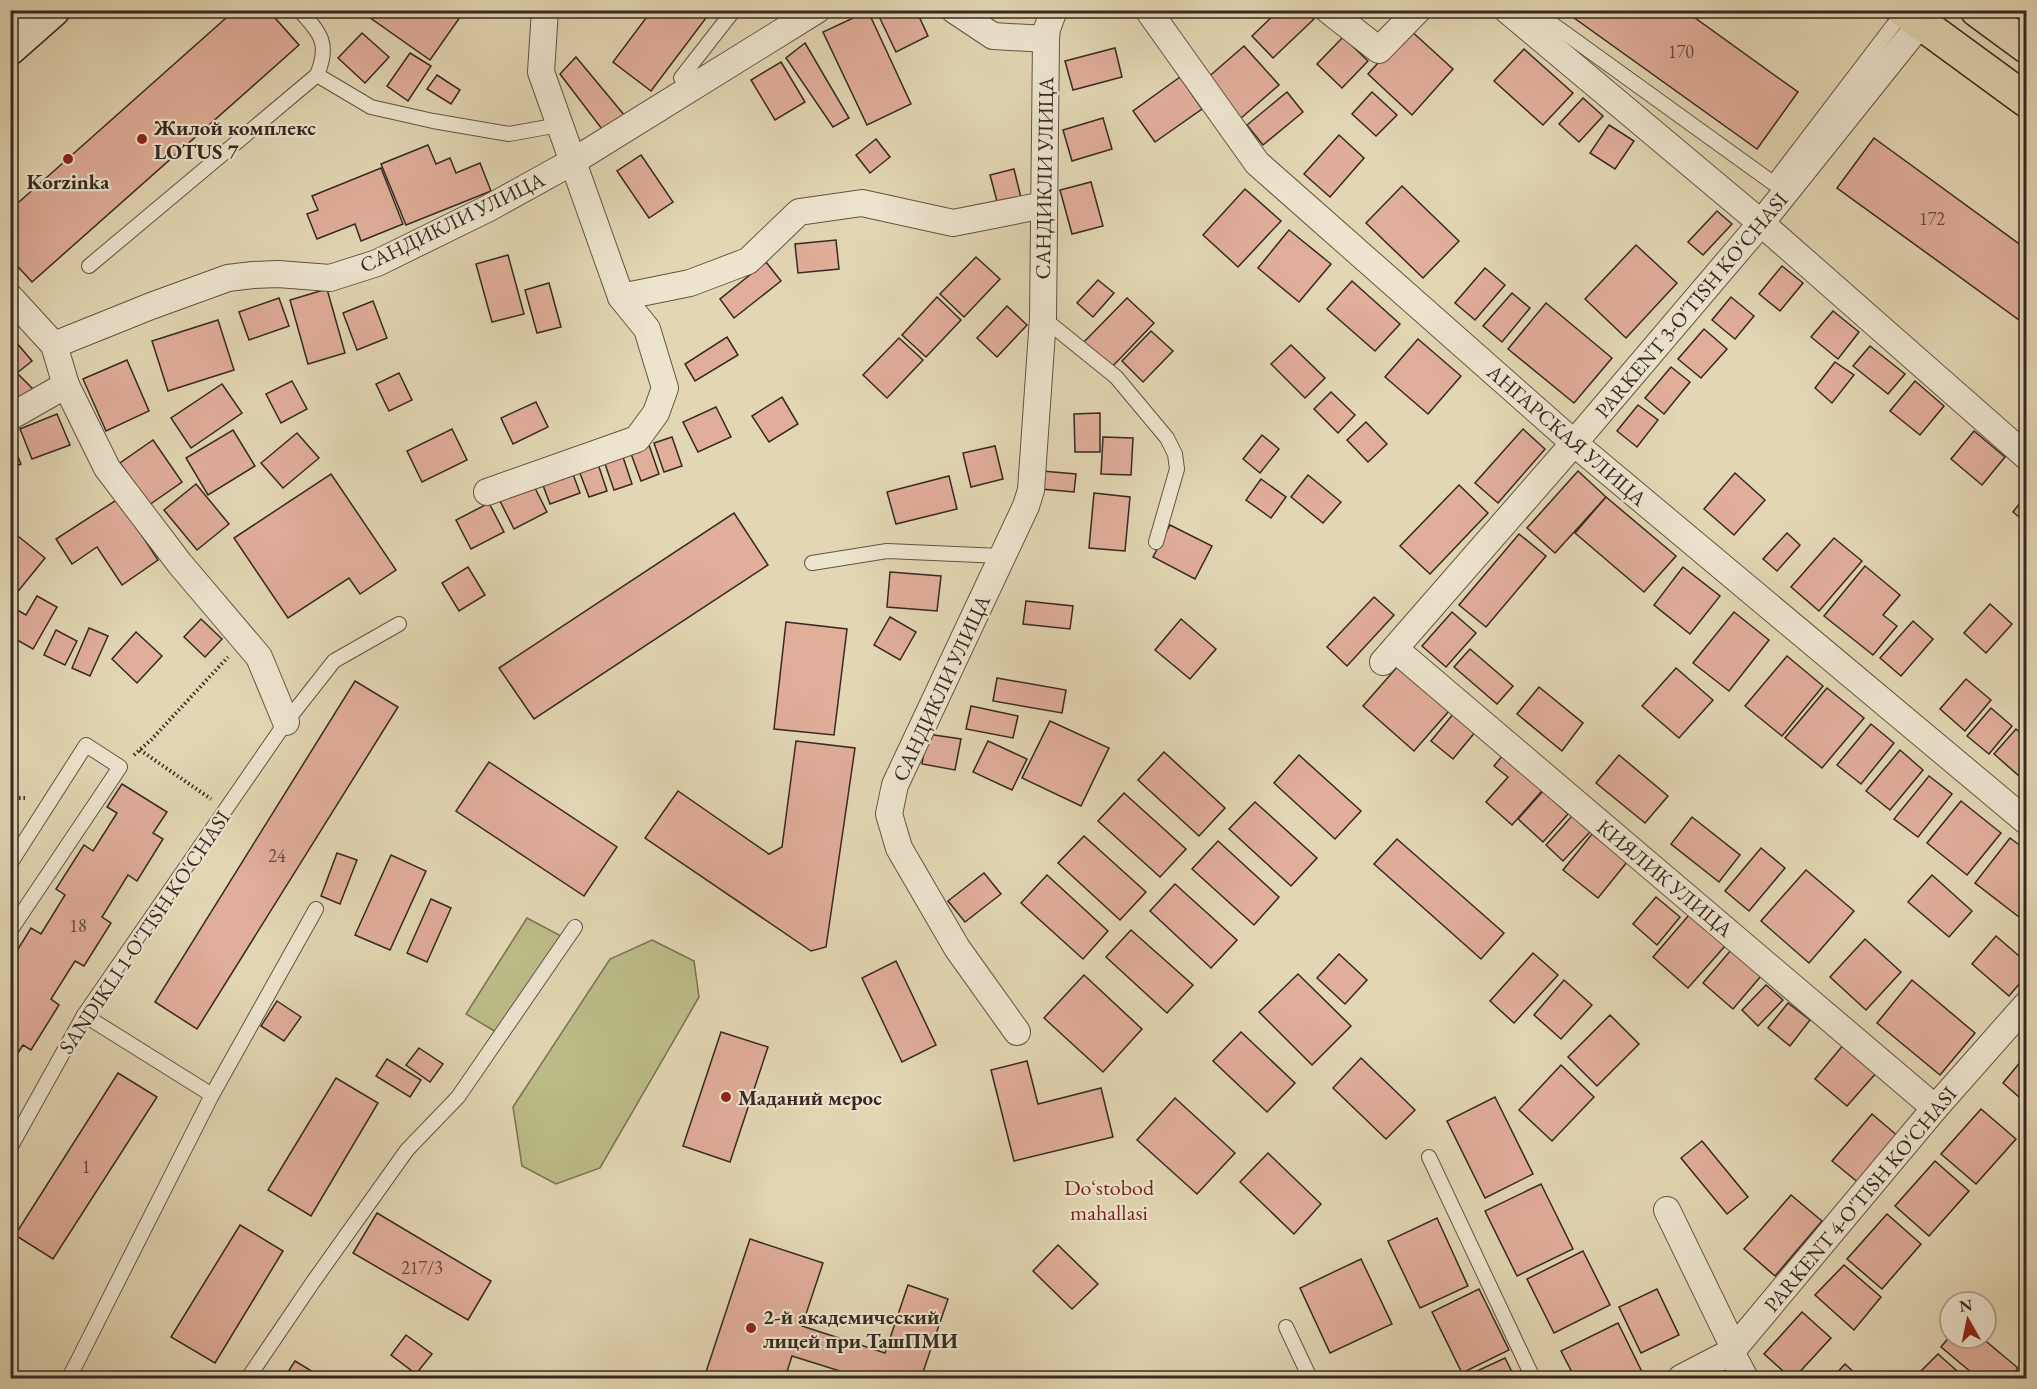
<svg xmlns="http://www.w3.org/2000/svg" width="2037" height="1389" font-family="'EB Garamond',serif">
<style>
.green{fill:#bbbc88;stroke:#787255;stroke-width:1.5}
.building{fill:#e1ae9a;stroke:#362922;stroke-width:1.5}
.lines{fill:none;stroke-linecap:round;stroke-linejoin:round}
.lane-casing{stroke:#615446;stroke-width:16}
.street-casing{stroke:#615446;stroke-width:28}
.secondary-casing{stroke:#362922;stroke-width:36}
.primary-casing{stroke:#362922;stroke-width:36}
.path{stroke:#362922;stroke-width:4;stroke-dasharray:1.5 3;stroke-linecap:butt}
.lane{stroke:#ede4ce;stroke-width:14}
.street{stroke:#ede4ce;stroke-width:26}
.secondary{stroke:#ede4ce;stroke-width:33}
.primary{stroke:#e3d6b3;stroke-width:33}
.poi-dot{fill:#8f2418;stroke:#ede4ce;stroke-width:2}
.labels{text-anchor:middle;dominant-baseline:central;stroke-width:4.5;stroke-linejoin:round;paint-order:stroke}
.number-label{font-size:18px;fill:#614a40}
.poi-label{font-size:21px;font-weight:bold;fill:#362922;stroke:#ede4ce;text-anchor:start}
.street-label{font-size:21px;fill:#362922;stroke:#ede4ce}
.neighbourhood-label{font-size:22px;fill:#7a1f14;stroke:#ede4ce}
</style>
<rect width="100%" height="100%" fill="#e3d6b3"/>
<filter id="stains"><feTurbulence type="fractalNoise" baseFrequency=".00333" numOctaves="4"/><feColorMatrix values="0 0 0 0 .2 0 0 0 0 .09 0 0 0 0 .02 0 0 0 .5 -.17"/></filter>
<radialGradient id="worn" r=".72"><stop offset=".6" stop-color="#630" stop-opacity="0"/><stop offset="1" stop-color="#630" stop-opacity=".3"/></radialGradient>
<g class="green">
<path d="M527,918L561,936L501,1035L466,1014Z"/>
<path d="M652,940L694,961L699,997L600,1168L556,1184L522,1166L513,1107L610,959Z"/>
</g>
<g class="building">
<path d="M235,10H268L299,45L32,282L10,258V210Z"/>
<path d="M359,10H465L430,60Z"/>
<path d="M652,10H712L651,91L613,62Z"/>
<path d="M876,10H916L928,36L896,52Z"/>
<path d="M1279,10H1306L1314,19L1273,58L1252,36Z"/>
<path d="M1563,10H1684L1798,92L1757,149Z"/>
<path d="M868,11L911,104L867,125L823,32Z"/>
<path d="M1409,29L1453,69L1412,115L1368,74Z"/>
<path d="M362,33L389,57L365,83L338,58Z"/>
<path d="M1343,37L1368,61L1342,88L1317,64Z"/>
<path d="M805,43L849,118L833,127L786,58Z"/>
<path d="M1244,46L1279,85L1240,119L1205,80Z"/>
<path d="M1115,48L1122,77L1073,90L1065,61Z"/>
<path d="M1524,49L1573,93L1543,125L1494,81Z"/>
<path d="M410,53L431,66L408,101L387,86Z"/>
<path d="M576,57L625,116L605,133L560,74Z"/>
<path d="M781,62L805,102L775,120L751,80Z"/>
<path d="M437,75L460,90L451,104L427,89Z"/>
<path d="M1180,77L1202,109L1155,142L1133,111Z"/>
<path d="M1287,92L1303,112L1263,145L1247,125Z"/>
<path d="M1372,92L1397,115L1376,136L1352,114Z"/>
<path d="M1583,98L1603,116L1579,142L1559,124Z"/>
<path d="M1103,118L1112,149L1072,161L1063,130Z"/>
<path d="M1609,125L1634,141L1615,169L1590,153Z"/>
<path d="M1339,135L1364,158L1330,197L1304,174Z"/>
<path d="M1874,138L2026,249V325L1837,188Z"/>
<path d="M876,139L890,157L870,173L856,155Z"/>
<path d="M428,145L436,164L450,158L456,173L480,163L491,191L406,225L381,164Z"/>
<path d="M641,155L673,202L649,218L617,171Z"/>
<path d="M381,168L403,224L361,241L355,224L317,239L307,214L318,210L312,196Z"/>
<path d="M1014,169L1022,202L999,209L990,175Z"/>
<path d="M1091,182L1103,226L1072,234L1060,190Z"/>
<path d="M1402,186L1459,241L1423,278L1366,223Z"/>
<path d="M1245,189L1281,221L1238,267L1203,235Z"/>
<path d="M1717,211L1732,224L1703,255L1688,242Z"/>
<path d="M1289,230L1331,264L1299,302L1258,268Z"/>
<path d="M836,240L839,269L798,273L795,244Z"/>
<path d="M1636,245L1677,283L1626,338L1585,299Z"/>
<path d="M508,255L524,314L492,322L476,264Z"/>
<path d="M976,257L1000,279L964,317L940,294Z"/>
<path d="M766,262L781,281L734,318L720,299Z"/>
<path d="M1782,266L1803,283L1780,311L1759,294Z"/>
<path d="M1485,268L1505,285L1475,320L1455,303Z"/>
<path d="M1098,280L1114,293L1093,317L1077,303Z"/>
<path d="M1352,281L1400,324L1375,351L1327,309Z"/>
<path d="M549,283L561,327L537,333L525,290Z"/>
<path d="M327,289L345,353L308,364L290,300Z"/>
<path d="M1512,293L1530,308L1502,342L1483,326Z"/>
<path d="M937,297L961,320L926,357L902,335Z"/>
<path d="M1731,297L1754,316L1735,339L1712,320Z"/>
<path d="M279,298L289,326L249,340L239,312Z"/>
<path d="M1127,298L1154,323L1110,369L1083,343Z"/>
<path d="M373,301L387,338L357,350L343,313Z"/>
<path d="M1546,303L1612,358L1574,403L1508,349Z"/>
<path d="M1007,306L1027,325L997,357L977,338Z"/>
<path d="M1833,311L1859,332L1838,359L1811,337Z"/>
<path d="M218,320L234,370L168,391L152,341Z"/>
<path d="M1704,329L1727,349L1701,378L1678,359Z"/>
<path d="M1151,331L1173,351L1143,382L1122,361Z"/>
<path d="M10,335L32,361L17,373L35,391L10,403Z"/>
<path d="M727,337L738,355L695,381L685,364Z"/>
<path d="M899,338L923,360L887,398L863,375Z"/>
<path d="M1418,339L1461,376L1428,414L1385,377Z"/>
<path d="M1291,345L1325,378L1305,398L1271,364Z"/>
<path d="M1870,346L1905,374L1888,394L1853,366Z"/>
<path d="M127,360L149,411L106,431L83,379Z"/>
<path d="M1835,362L1854,375L1832,403L1815,388Z"/>
<path d="M1671,367L1690,382L1664,414L1645,398Z"/>
<path d="M399,373L412,400L389,411L376,384Z"/>
<path d="M292,381L307,409L281,423L266,394Z"/>
<path d="M1915,381L1944,406L1920,435L1890,411Z"/>
<path d="M222,384L242,413L191,448L171,418Z"/>
<path d="M1331,392L1355,415L1338,433L1314,409Z"/>
<path d="M782,397L798,424L769,442L752,416Z"/>
<path d="M536,402L548,427L513,444L501,418Z"/>
<path d="M1638,405L1658,420L1637,447L1617,431Z"/>
<path d="M716,407L731,437L698,452L683,422Z"/>
<path d="M1100,413V452H1075L1074,414Z"/>
<path d="M57,414L70,445L32,459L20,429Z"/>
<path d="M1366,422L1387,444L1368,462L1347,440Z"/>
<path d="M452,429L467,460L422,482L407,451Z"/>
<path d="M1523,429L1545,449L1498,503L1475,483Z"/>
<path d="M233,430L255,466L208,495L186,458Z"/>
<path d="M1974,431L2005,457L1982,485L1951,459Z"/>
<path d="M297,433L319,458L283,488L261,463Z"/>
<path d="M1262,435L1279,449L1260,473L1243,459Z"/>
<path d="M672,437L682,466L664,472L654,443Z"/>
<path d="M1103,437L1133,438L1131,475L1101,474Z"/>
<path d="M10,438L21,464L10,469Z"/>
<path d="M153,440L182,482L149,505L120,463Z"/>
<path d="M649,445L659,474L641,481L630,451Z"/>
<path d="M995,446L1003,479L971,487L963,453Z"/>
<path d="M622,454L632,484L614,490L604,461Z"/>
<path d="M597,461L607,491L589,497L578,468Z"/>
<path d="M571,469L580,493L550,504L541,480Z"/>
<path d="M1042,471L1076,474L1074,492L1041,489Z"/>
<path d="M1578,471L1606,497L1555,553L1527,528Z"/>
<path d="M1735,473L1765,500L1734,535L1704,509Z"/>
<path d="M331,474L396,570L360,594L349,578L288,618L234,538Z"/>
<path d="M1308,475L1341,502L1323,523L1291,497Z"/>
<path d="M949,476L957,509L896,524L887,492Z"/>
<path d="M1261,479L1286,497L1271,518L1246,500Z"/>
<path d="M532,482L547,512L514,529L499,499Z"/>
<path d="M196,484L229,524L197,550L164,510Z"/>
<path d="M1459,485L1488,513L1430,574L1400,546Z"/>
<path d="M1094,493L1130,497L1125,551L1089,548Z"/>
<path d="M2026,495V523L2013,512Z"/>
<path d="M1606,497L1676,556L1644,592L1575,533Z"/>
<path d="M118,499L158,560L122,585L97,547L72,564L56,539Z"/>
<path d="M489,503L504,532L471,549L456,520Z"/>
<path d="M734,513L768,565L534,719L499,668Z"/>
<path d="M1170,525L1212,546L1195,579L1153,557Z"/>
<path d="M13,532L45,558L11,600L10,535Z"/>
<path d="M1787,533L1800,545L1777,571L1763,559Z"/>
<path d="M1519,534L1546,556L1486,627L1459,605Z"/>
<path d="M1834,538L1862,561L1819,611L1791,587Z"/>
<path d="M1865,566L1900,595L1883,615L1897,626L1873,655L1824,616Z"/>
<path d="M468,567L485,595L459,611L442,583Z"/>
<path d="M1683,567L1720,596L1690,634L1654,605Z"/>
<path d="M890,572L941,576L937,611L887,607Z"/>
<path d="M37,596L57,607L33,649L10,636V606L26,615Z"/>
<path d="M1374,597L1394,615L1347,666L1327,647Z"/>
<path d="M1026,601L1073,606L1070,629L1023,624Z"/>
<path d="M1990,604L2012,624L1986,653L1964,633Z"/>
<path d="M1452,612L1476,633L1446,667L1422,646Z"/>
<path d="M1734,612L1769,640L1729,691L1693,663Z"/>
<path d="M890,617L916,632L900,660L874,645Z"/>
<path d="M201,619L222,639L205,657L184,637Z"/>
<path d="M1181,619L1216,649L1190,679L1155,650Z"/>
<path d="M1913,621L1933,639L1901,676L1880,658Z"/>
<path d="M786,622L847,629L834,735L774,729Z"/>
<path d="M89,628L108,636L90,676L72,668Z"/>
<path d="M56,630L77,641L65,665L44,655Z"/>
<path d="M136,632L162,656L137,683L112,659Z"/>
<path d="M1470,649L1513,686L1497,704L1454,667Z"/>
<path d="M1787,656L1823,686L1782,736L1745,706Z"/>
<path d="M1398,666L1449,711L1414,751L1363,706Z"/>
<path d="M1676,668L1713,700L1679,738L1642,706Z"/>
<path d="M997,678L1066,690L1062,713L993,701Z"/>
<path d="M1966,679L1991,700L1965,731L1940,709Z"/>
<path d="M355,681L398,707L197,1029L155,1002Z"/>
<path d="M1539,687L1583,723L1562,751L1517,714Z"/>
<path d="M1827,688L1864,718L1822,768L1785,738Z"/>
<path d="M971,706L1018,716L1013,738L966,729Z"/>
<path d="M1991,708L2012,726L1989,754L1967,736Z"/>
<path d="M1454,713L1476,731L1453,759L1431,741Z"/>
<path d="M1050,721L1109,748L1081,806L1022,778Z"/>
<path d="M1871,724L1894,743L1861,784L1837,765Z"/>
<path d="M2016,729L2026,738V782L1994,754Z"/>
<path d="M927,734L961,739L955,770L922,764Z"/>
<path d="M796,741L855,748L826,947L811,951L645,838L678,791L769,854L782,847Z"/>
<path d="M988,741L1027,759L1012,790L973,772Z"/>
<path d="M1507,750L1547,785L1512,825L1486,802L1508,777L1494,766Z"/>
<path d="M1900,750L1923,770L1890,810L1866,791Z"/>
<path d="M1164,752L1225,808L1199,836L1138,780Z"/>
<path d="M1299,755L1361,811L1335,839L1274,783Z"/>
<path d="M1619,755L1668,796L1645,823L1596,783Z"/>
<path d="M489,762L617,847L584,896L456,811Z"/>
<path d="M1929,776L1952,794L1918,837L1894,819Z"/>
<path d="M122,784L167,812L153,833L163,839L137,881L128,875L102,917L111,923L84,966L75,961L51,999L59,1005L31,1050L23,1045L10,1065V984L13,979L10,977V962L31,928L41,934L65,895L56,889L84,845L93,851L117,813L107,807Z"/>
<path d="M1543,791L1568,814L1543,842L1518,819Z"/>
<path d="M1124,793L1186,849L1160,877L1098,821Z"/>
<path d="M1961,801L2001,833L1967,875L1927,843Z"/>
<path d="M1255,802L1317,858L1291,886L1229,829Z"/>
<path d="M1572,816L1590,832L1563,861L1546,845Z"/>
<path d="M1692,817L1740,855L1719,882L1671,844Z"/>
<path d="M1592,834L1627,862L1598,898L1563,870Z"/>
<path d="M1084,836L1146,892L1120,920L1058,863Z"/>
<path d="M2010,838L2026,850V908L2019,917L1975,883Z"/>
<path d="M1397,839L1504,933L1481,959L1374,864Z"/>
<path d="M1218,841L1279,897L1254,925L1192,869Z"/>
<path d="M1761,848L1785,868L1749,911L1725,891Z"/>
<path d="M337,853L357,860L340,904L321,896Z"/>
<path d="M391,855L426,871L390,950L355,935Z"/>
<path d="M1806,870L1854,911L1809,963L1761,921Z"/>
<path d="M984,873L1001,894L965,922L948,901Z"/>
<path d="M1047,875L1108,931L1083,959L1021,903Z"/>
<path d="M1932,875L1972,911L1949,937L1908,902Z"/>
<path d="M1175,884L1237,940L1211,968L1150,911Z"/>
<path d="M1656,897L1680,917L1657,945L1633,924Z"/>
<path d="M431,899L451,908L427,962L407,953Z"/>
<path d="M1689,915L1725,946L1688,988L1653,957Z"/>
<path d="M1131,930L1193,985L1167,1013L1106,957Z"/>
<path d="M1996,936L2026,962V976L2009,996L1972,964Z"/>
<path d="M1865,939L1901,972L1866,1010L1830,977Z"/>
<path d="M1731,950L1761,976L1733,1009L1703,983Z"/>
<path d="M1533,953L1558,975L1514,1023L1490,1001Z"/>
<path d="M1339,954L1367,980L1345,1004L1317,978Z"/>
<path d="M896,961L936,1045L902,1062L862,978Z"/>
<path d="M1298,974L1351,1026L1312,1065L1259,1012Z"/>
<path d="M1084,975L1142,1029L1103,1072L1044,1018Z"/>
<path d="M1564,980L1592,1005L1561,1039L1534,1015Z"/>
<path d="M1912,980L1975,1033L1940,1075L1877,1023Z"/>
<path d="M1766,985L1783,1000L1758,1026L1742,1010Z"/>
<path d="M277,1001L301,1017L284,1041L261,1026Z"/>
<path d="M1788,1003L1810,1020L1790,1046L1768,1028Z"/>
<path d="M1610,1015L1639,1044L1597,1086L1568,1057Z"/>
<path d="M721,1032L768,1047L730,1162L683,1146Z"/>
<path d="M1241,1032L1295,1083L1267,1112L1213,1061Z"/>
<path d="M1844,1044L1877,1072L1847,1106L1815,1079Z"/>
<path d="M419,1048L443,1064L430,1082L406,1065Z"/>
<path d="M2026,1055V1103L2003,1083Z"/>
<path d="M1361,1058L1415,1110L1386,1139L1333,1088Z"/>
<path d="M387,1059L421,1080L410,1097L376,1076Z"/>
<path d="M1027,1061L1038,1104L1101,1088L1113,1137L1014,1161L991,1070Z"/>
<path d="M1561,1065L1594,1097L1552,1141L1519,1110Z"/>
<path d="M118,1073L157,1097L53,1259L15,1235Z"/>
<path d="M336,1078L378,1103L311,1216L268,1190Z"/>
<path d="M1495,1097L1533,1174L1485,1198L1447,1121Z"/>
<path d="M1175,1098L1235,1153L1197,1194L1137,1140Z"/>
<path d="M1981,1109L2016,1139L1976,1184L1941,1154Z"/>
<path d="M1872,1114L1899,1137L1860,1184L1832,1161Z"/>
<path d="M1702,1141L1748,1197L1727,1214L1681,1158Z"/>
<path d="M1268,1153L1321,1204L1294,1234L1240,1182Z"/>
<path d="M1935,1161L1969,1191L1929,1236L1895,1206Z"/>
<path d="M1541,1184L1573,1249L1517,1276L1485,1211Z"/>
<path d="M1791,1195L1822,1221L1775,1276L1744,1249Z"/>
<path d="M377,1213L491,1281L468,1320L353,1253Z"/>
<path d="M1887,1214L1921,1244L1882,1289L1847,1259Z"/>
<path d="M1437,1218L1468,1286L1420,1308L1388,1241Z"/>
<path d="M240,1225L283,1251L215,1363L171,1337Z"/>
<path d="M750,1239L823,1263L802,1326L885,1353L908,1285L948,1299L921,1378H862L792,1356L785,1378H704Z"/>
<path d="M1058,1245L1098,1284L1072,1309L1033,1271Z"/>
<path d="M1583,1251L1610,1305L1554,1333L1527,1279Z"/>
<path d="M1361,1259L1392,1324L1330,1353L1300,1288Z"/>
<path d="M1844,1265L1881,1297L1854,1330L1815,1295Z"/>
<path d="M1479,1289L1509,1350L1462,1373L1432,1312Z"/>
<path d="M1657,1289L1679,1335L1641,1353L1619,1307Z"/>
<path d="M1802,1312L1831,1338L1794,1378H1791L1764,1354Z"/>
<path d="M1618,1323L1644,1376L1640,1378H1575L1561,1351Z"/>
<path d="M406,1335L432,1354L416,1374L391,1355Z"/>
<path d="M1950,1336V1338H1982L2018,1368L2010,1378H1978L1941,1347Z"/>
<path d="M1938,1354L1965,1378H1914Z"/>
<path d="M1505,1358L1515,1378H1462Z"/>
<path d="M295,1361L323,1378H284Z"/>
<path d="M1845,1364L1860,1378H1832Z"/>
</g>
<g class="lines">
<g class="lane-casing">
<g id="lane">
<path d="M1533,10L1773,183L1904,11"/>
<path d="M317,75L371,107L433,121L509,134L559,125"/>
<path d="M681,78L734,10"/>
<path d="M89,266L317,75C330,44 321,33 299,10"/>
<path d="M1043,318L1116,377L1167,438L1175,454L1177,469L1156,542"/>
<path d="M812,563L887,551L1001,556"/>
<path d="M10,864L86,745L120,767L10,931"/>
<path d="M84,1015L212,1095"/>
<path d="M10,1148L84,1015L286,722L334,661L399,624"/>
<path d="M1429,1157L1533,1378"/>
<path d="M1286,1327L1310,1378"/>
<path d="M69,1378L212,1095L316,909"/>
<path d="M248,1378L313,1282L407,1150L458,1097L575,927"/>
</g>
</g>
<g class="street-casing">
<g id="street">
<path d="M954,10L993,36L1046,39"/>
<path d="M1148,10L1257,163L1574,443L2026,821"/>
<path d="M1328,10L1379,50L1418,10"/>
<path d="M1507,10L1761,223L2026,456"/>
<path d="M10,297L54,345L66,385L107,468L180,564L259,657L286,722"/>
<path d="M621,297L690,283L748,261L799,212L862,203L953,223L1044,205"/>
<path d="M54,345L151,306L228,278L253,275L278,274L330,278L377,263L487,209L572,162L817,10"/>
<path d="M10,417L66,385"/>
<path d="M487,492L637,439L656,413L665,388L647,329L621,297L541,72L545,10"/>
<path d="M1395,649L1935,1108"/>
<path d="M1383,662L1574,443L1761,223L1921,23"/>
<path d="M1017,1032L957,948L899,848L889,814L895,785L1026,506L1031,490L1043,318L1046,39L1047,29L1054,10"/>
<path d="M1667,1210L1734,1348"/>
<path d="M1731,1352L1745,1378"/>
<path d="M1681,1378L1731,1352L1935,1108L2026,1005"/>
</g>
</g>
<g class="secondary-casing">
<g id="secondary">
<path d="M10,11L11,10"/>
<path d="M10,48L53,10"/>
</g>
</g>
<g class="primary-casing">
<g id="primary">
<path d="M1903,10L2026,100"/>
<path d="M1977,10L2026,46"/>
</g>
</g>
<g class="path">
<path d="M140,750L211,799"/>
<path d="M134,755L151,740L228,657"/>
<path d="M10,798H28"/>
</g>
<use href="#lane" class="lane"/>
<use href="#street" class="street"/>
<use href="#secondary" class="secondary"/>
<use href="#primary" class="primary"/>
</g>
<g class="poi-dot">
<circle cx="142" cy="139" r="6"/>
<circle cx="68" cy="159" r="6"/>
<circle cx="726" cy="1097" r="6"/>
<circle cx="751" cy="1328" r="6"/>
</g>
<g class="labels">
<g class="number-label">
<text x="1681" y="51">170</text>
<text x="1932" y="218">172</text>
<text x="277" y="855">24</text>
<text x="78" y="925">18</text>
<text x="86" y="1166">1</text>
<text x="422" y="1267">217/3</text>
</g>
<g class="poi-label">
<text x="154" y="127">Жилой комплекс<tspan x="154" dy="24">LOTUS 7</tspan></text>
<text x="68" y="181" text-anchor="middle">Korzinka</text>
<text x="738" y="1097">Маданий мерос</text>
<text x="763" y="1316">2-й академический<tspan x="763" dy="24">лицей при ТашПМИ</tspan></text>
</g>
<g class="street-label">
<text transform="translate(1044 178) rotate(-89)">САНДИКЛИ УЛИЦА</text>
<text transform="translate(452 222) rotate(-26)">САНДИКЛИ УЛИЦА</text>
<text transform="translate(1691 305) rotate(-50)">PARKENT 3-O'TISH KO'CHASI</text>
<text transform="translate(1567 435) rotate(41)">АНГАРСКАЯ УЛИЦА</text>
<text transform="translate(941 688) rotate(-65)">САНДИКЛИ УЛИЦА</text>
<text transform="translate(1665 878) rotate(40)">КИЯЛИК УЛИЦА</text>
<text transform="translate(144 932) rotate(-56)">SANDIKLI 1-O'TISH KO'CHASI</text>
<text transform="translate(1860 1199) rotate(-50)">PARKENT 4-O'TISH KO'CHASI</text>
</g>
<g class="neighbourhood-label">
<text x="1109" y="1187">Doʻstobod<tspan x="1109" dy="25">mahallasi</tspan></text>
</g>
</g>
<rect width="2037" height="1389" fill="none" stroke="#e3d6b3" stroke-width="36"/>
<rect x="12" y="12" width="2013" height="1365" fill="none" stroke="#362922" stroke-width="3"/>
<rect x="18" y="18" width="2001" height="1353" fill="none" stroke="#362922" stroke-width="1.5"/>
<g transform="translate(1968 1320) rotate(351)"><circle r="28" fill="#ede4ce" stroke="#a49989" stroke-width="1.5"/>
<path d="M0-4.5L10 22L0 15L-10 22Z" fill="#8f2418"/>
<text y="-9" font-size="16" font-weight="bold" text-anchor="middle" fill="#362922">N</text>
</g>
<rect width="100%" height="100%" filter="url(#stains)"/>
<rect width="100%" height="100%" fill="url(#worn)"/>
</svg>
